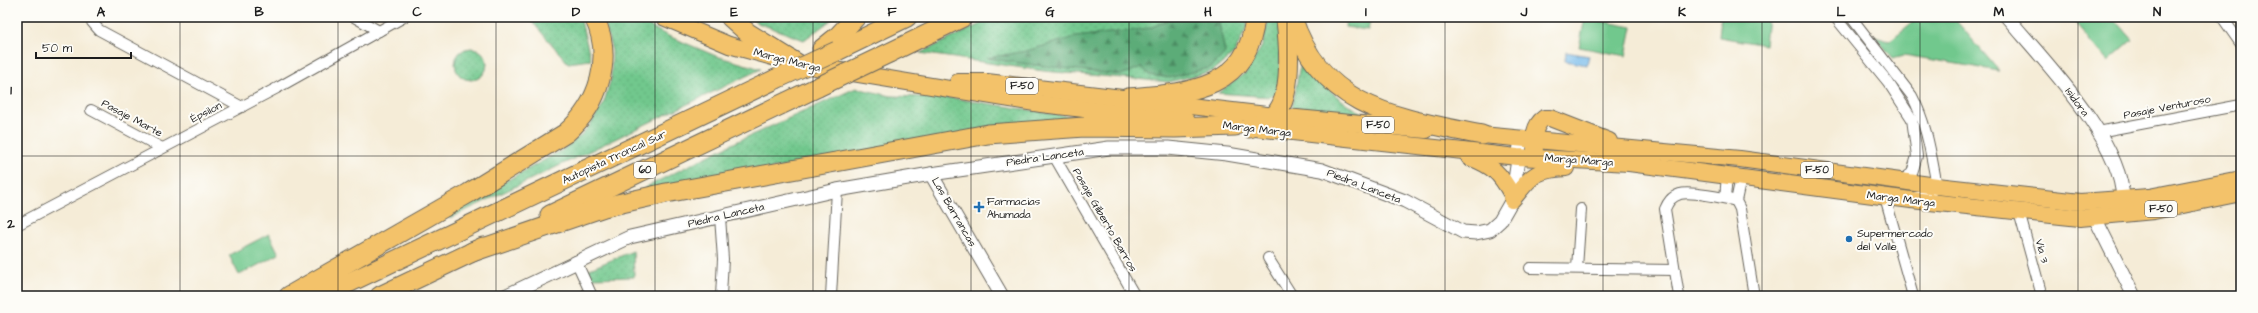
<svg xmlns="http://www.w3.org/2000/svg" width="2258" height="313" font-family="'Architects Daughter',sans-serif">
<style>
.grass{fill:url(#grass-dots);stroke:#467254}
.forest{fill:url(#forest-firs);stroke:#3c644a}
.park{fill:#71c88d;stroke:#467254}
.water{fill:url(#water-ripples);stroke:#486b84}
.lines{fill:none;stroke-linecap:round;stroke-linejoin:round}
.minor-casing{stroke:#68655d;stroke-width:12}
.tertiary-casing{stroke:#68655d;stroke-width:15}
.primary-casing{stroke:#68655d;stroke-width:18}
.motorway-casing{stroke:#68655d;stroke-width:21}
.minor{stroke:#fff;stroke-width:10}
.tertiary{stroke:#fff;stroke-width:13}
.primary{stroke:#f3c26a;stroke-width:16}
.motorway{stroke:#f3c26a;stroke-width:19}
.motorway-bridge-casing{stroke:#68655d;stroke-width:21;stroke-linecap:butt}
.motorway-bridge{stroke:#f3c26a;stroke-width:19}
.grid{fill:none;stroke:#1c1c1c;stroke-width:1;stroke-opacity:0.55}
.poi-dot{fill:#1f6fb2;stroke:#fdfcf7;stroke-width:1.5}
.labels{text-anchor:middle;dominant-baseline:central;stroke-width:4;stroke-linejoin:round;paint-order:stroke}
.shield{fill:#fdfcf7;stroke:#605f5e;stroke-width:1}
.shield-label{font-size:10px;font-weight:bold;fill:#1c1c1c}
.street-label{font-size:11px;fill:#1c1c1c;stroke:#fdfcf7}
.poi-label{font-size:11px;fill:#1c1c1c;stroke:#fdfcf7;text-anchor:start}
.neatline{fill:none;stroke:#1c1c1c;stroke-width:1.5}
.grid-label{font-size:13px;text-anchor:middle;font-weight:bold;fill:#1c1c1c}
</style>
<defs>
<pattern id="grass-dots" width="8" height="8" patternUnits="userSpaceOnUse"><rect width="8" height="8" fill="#71c88d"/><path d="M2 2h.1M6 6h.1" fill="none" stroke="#61ab79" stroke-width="1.8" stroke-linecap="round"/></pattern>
<pattern id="forest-firs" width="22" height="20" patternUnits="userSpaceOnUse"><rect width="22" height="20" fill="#5cac78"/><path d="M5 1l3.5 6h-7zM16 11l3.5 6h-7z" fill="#4b8b62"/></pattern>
<pattern id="water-ripples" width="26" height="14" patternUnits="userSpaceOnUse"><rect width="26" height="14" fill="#75baeb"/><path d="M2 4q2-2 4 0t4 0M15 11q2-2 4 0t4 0" fill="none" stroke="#659fc9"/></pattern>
</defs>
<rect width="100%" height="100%" fill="#fdfcf7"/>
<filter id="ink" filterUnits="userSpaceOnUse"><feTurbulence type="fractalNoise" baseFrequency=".025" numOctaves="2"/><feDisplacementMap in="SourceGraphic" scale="8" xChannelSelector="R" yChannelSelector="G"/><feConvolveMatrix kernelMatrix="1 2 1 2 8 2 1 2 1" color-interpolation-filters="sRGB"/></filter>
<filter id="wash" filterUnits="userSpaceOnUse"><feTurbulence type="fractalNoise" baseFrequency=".012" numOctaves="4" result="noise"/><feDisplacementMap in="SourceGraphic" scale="16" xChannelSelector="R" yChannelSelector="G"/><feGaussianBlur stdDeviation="0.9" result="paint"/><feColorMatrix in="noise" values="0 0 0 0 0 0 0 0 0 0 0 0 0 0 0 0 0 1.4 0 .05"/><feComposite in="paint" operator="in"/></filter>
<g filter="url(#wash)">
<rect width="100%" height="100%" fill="#f5ecd7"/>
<g class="grass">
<path d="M528,17H580L591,60L568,63Z"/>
<path d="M603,17H633L666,35L716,56L761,69L450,218L447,213L561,151L581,135L589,126L603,105L611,79L612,51Z"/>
<path d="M749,17H835L804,40L758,23Z"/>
<path d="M995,17H1247V27L1234,54L1213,71L1169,82L1044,71L920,53Z"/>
<path d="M1269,17H1282L1279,93L1270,97L1218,93L1246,73L1262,46Z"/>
<circle cx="471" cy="64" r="16"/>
<path d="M1304,61C1325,87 1337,100 1368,116L1292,108L1299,70Z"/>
<path d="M856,88L891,96L953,98L1087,119L644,189L646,187L736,142Z"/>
<path d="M633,251L634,277L588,278L585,271Z"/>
</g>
<path class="forest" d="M1174,17H1218L1225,53L1212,67L1170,78L1149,75L1142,67L1121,75L1018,63L988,58L1026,51L1075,37L1150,28Z"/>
<g class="park">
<path d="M1346,17H1371L1368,30L1345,27Z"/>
<path d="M1721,17H1768L1765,45L1719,37Z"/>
<path d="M1919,17H1953L1999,71L1904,55L1893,58L1875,37L1889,41Z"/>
<path d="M2070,17H2112L2132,40L2108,61Z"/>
<path d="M1585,18L1632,27L1626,56L1579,47Z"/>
<path d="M269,234L279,254L239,275L229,255Z"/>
</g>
<path class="water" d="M1566,52L1589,56L1587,65L1565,61Z"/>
</g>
<g filter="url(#ink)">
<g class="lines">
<g class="minor-casing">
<g id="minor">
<path d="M91,17L92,22L99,30L242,107"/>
<path d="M354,17L379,31"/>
<path d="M1835,17L1888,82L1912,119L1917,156L1912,173L1901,181"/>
<path d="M1851,17L1912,96C1927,124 1931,155 1937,186L1927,196L1916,197"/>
<path d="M2222,17L2241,44"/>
<path d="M91,110L162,148"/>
<path d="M2098,132L2241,105"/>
<path d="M1054,156L1135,296"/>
<path d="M1741,178L1736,201L1740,209L1754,296"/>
<path d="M1885,197L1913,296"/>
<path d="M1725,198L1727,176"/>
<path d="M2019,212L2042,296"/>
<path d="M720,217L723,259L721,296"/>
<path d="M17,225L279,87L404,17"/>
<path d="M1268,258L1292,296"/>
<path d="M576,261L592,296"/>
<path d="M1530,268L1675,270"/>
<path d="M1577,268L1581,209"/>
<path d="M831,296L837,190"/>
<path d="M1679,296L1665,209C1668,202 1671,197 1680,194C1690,191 1725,198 1736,201"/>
</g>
</g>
<g class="tertiary-casing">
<g id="tertiary">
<path d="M2007,17C2045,62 2122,140 2123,200"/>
<path d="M931,174L1002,296"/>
<path d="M2095,218L2134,296"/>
<path d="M505,296L630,237L837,190L931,174L1109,148H1168L1227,154L1322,170L1405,201L1463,232L1476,233L1490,230L1500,221L1512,200L1521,139"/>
</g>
</g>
<g class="primary-casing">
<g id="primary">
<path d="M663,17L729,45L798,64L1041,104L1187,121"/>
<path d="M958,82H987L1275,116L1426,130"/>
<path d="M1247,127L1517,157L1629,163L1911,200L2080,218L2154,211L2241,193"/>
<path d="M1471,134L1740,159L1937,186L2080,202L2149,197L2241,179"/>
<path d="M1535,149C1533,138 1534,125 1544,118H1550L1609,141"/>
<path d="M1469,157C1493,166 1500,173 1512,195"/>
<path d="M1512,200C1532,176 1533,170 1566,168"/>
</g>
</g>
<g class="motorway-casing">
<g id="motorway">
<path d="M730,17L748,33L798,64"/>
<path d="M1292,17C1322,110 1399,118 1482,135"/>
<path d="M822,49L838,36L856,17"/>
<path d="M837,51L907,17"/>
<path d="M889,53L963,17"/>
<path d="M1128,98C1186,93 1249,91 1255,17"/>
<path d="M1250,128C1257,124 1270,121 1275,115C1293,95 1289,46 1286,20"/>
<path d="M550,215L818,87"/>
<path d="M472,252L604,207L666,193L988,134L1084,127L1175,128L1235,126"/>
<path d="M289,296L469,193L566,133C599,104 614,58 594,17"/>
<path d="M321,296L776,79"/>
<path d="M380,296L483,247"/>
</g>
</g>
<use href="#minor" class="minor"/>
<use href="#tertiary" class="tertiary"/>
<use href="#primary" class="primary"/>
<use href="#motorway" class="motorway"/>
<g class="motorway-bridge-casing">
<g id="motorway-bridge">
<path d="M776,79L837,51"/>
<path d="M818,87L889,53"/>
</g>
</g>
<use href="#motorway-bridge" class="motorway-bridge"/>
</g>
</g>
<path class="grid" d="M180,17V296M338,17V296M496,17V296M655,17V296M813,17V296M971,17V296M1129,17V296M1287,17V296M1445,17V296M1603,17V296M1762,17V296M1920,17V296M2078,17V296M17,156H2241"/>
<g class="poi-dot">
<path d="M977 201h4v4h4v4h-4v4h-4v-4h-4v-4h4z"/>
<circle cx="1849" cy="239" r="4"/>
</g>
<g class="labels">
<g class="shield">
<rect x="1006" y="78" width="32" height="16" rx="3"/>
<rect x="1362" y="117" width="32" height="16" rx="3"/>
<rect x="634" y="162" width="22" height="16" rx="3"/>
<rect x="1801" y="162" width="32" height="16" rx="3"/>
<rect x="2145" y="201" width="32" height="16" rx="3"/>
</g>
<g class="shield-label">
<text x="1022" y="86">F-50</text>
<text x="1378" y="125">F-50</text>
<text x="645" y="170">60</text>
<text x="1817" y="170">F-50</text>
<text x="2161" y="209">F-50</text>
</g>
<g class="street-label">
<text transform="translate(787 60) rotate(14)">Marga Marga</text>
<text transform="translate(2077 102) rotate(54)">Isidora</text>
<text transform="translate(2167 107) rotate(-11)">Pasaje Venturoso</text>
<text transform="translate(206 112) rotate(-27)">Épsilon</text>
<text transform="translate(132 118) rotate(28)">Pasaje Marte</text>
<text transform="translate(1257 129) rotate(7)">Marga Marga</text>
<text transform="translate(614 157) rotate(-25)">Autopista Troncal Sur</text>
<text transform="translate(1045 157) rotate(-8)">Piedra Lanceta</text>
<text transform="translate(1579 160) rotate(4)">Marga Marga</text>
<text transform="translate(1364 186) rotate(21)">Piedra Lanceta</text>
<text transform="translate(1901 199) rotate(7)">Marga Marga</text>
<text transform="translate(954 212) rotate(60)">Las Barrancas</text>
<text transform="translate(726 215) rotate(-13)">Piedra Lanceta</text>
<text transform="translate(1105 220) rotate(60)">Pasaje Gilberto Barros</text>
<text transform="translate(2042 251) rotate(75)">Vía 3</text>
</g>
<g class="poi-label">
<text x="987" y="201">Farmacias<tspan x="987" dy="13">Ahumada</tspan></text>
<text x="1857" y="233">Supermercado<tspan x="1857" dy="13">del Valle</tspan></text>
</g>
</g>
<rect width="2258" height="313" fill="none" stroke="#fdfcf7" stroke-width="44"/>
<path d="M36 52v6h95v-6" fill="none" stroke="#1c1c1c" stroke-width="2"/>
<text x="42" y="52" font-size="12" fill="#1c1c1c" stroke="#fdfcf7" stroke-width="3" paint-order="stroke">50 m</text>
<rect x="22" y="22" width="2214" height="269" class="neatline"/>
<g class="grid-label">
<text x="101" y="16">A</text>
<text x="259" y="16">B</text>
<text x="417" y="16">C</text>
<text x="576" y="16">D</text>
<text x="734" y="16">E</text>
<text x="892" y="16">F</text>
<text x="1050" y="16">G</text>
<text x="1208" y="16">H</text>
<text x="1366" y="16">I</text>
<text x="1524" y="16">J</text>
<text x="1682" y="16">K</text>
<text x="1841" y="16">L</text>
<text x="1999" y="16">M</text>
<text x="2157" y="16">N</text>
<text x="11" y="94">1</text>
<text x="11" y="228">2</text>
</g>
</svg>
